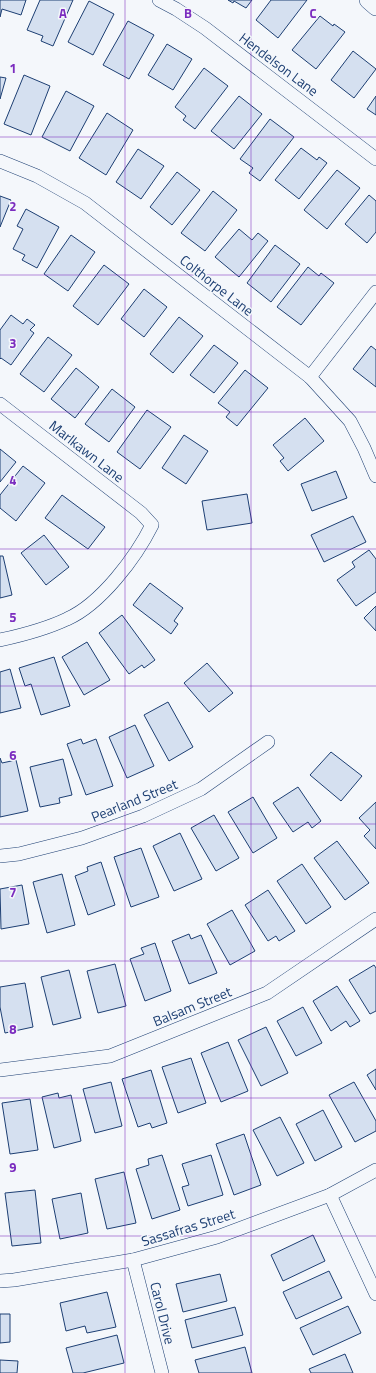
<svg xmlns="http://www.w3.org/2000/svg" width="376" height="1373" font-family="'Titillium Web',sans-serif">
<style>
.building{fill:#d5e0f0;stroke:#1d3f73}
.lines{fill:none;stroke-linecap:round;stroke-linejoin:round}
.minor-casing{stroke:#1d3f73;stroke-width:14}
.tertiary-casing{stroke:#1d3f73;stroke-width:18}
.minor{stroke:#f4f7fb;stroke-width:13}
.tertiary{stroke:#f4f7fb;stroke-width:17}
.grid{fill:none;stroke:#7b2cbf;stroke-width:1;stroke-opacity:0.55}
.labels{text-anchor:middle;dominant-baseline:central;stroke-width:3;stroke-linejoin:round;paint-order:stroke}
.street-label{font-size:14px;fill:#1d3f73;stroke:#f4f7fb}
.grid-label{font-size:13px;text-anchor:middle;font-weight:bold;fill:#7b2cbf;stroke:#f4f7fb;stroke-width:3;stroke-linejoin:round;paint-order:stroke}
</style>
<rect width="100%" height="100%" fill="#f4f7fb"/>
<g class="building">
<path d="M0,0H26L21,15L2,9L0,17Z"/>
<path d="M40,0H73L53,46L41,41L43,36L27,30Z"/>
<path d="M228,0H252L246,8L234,1L233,3Z"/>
<path d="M271,0H307L278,38L256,20Z"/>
<path d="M89,1L114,14L93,55L68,42Z"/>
<path d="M320,16L333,26L334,24L345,32L316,69L292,50Z"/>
<path d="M128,21L154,35L129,79L103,65Z"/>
<path d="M167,44L192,59L173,90L148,75Z"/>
<path d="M353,51L376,69L354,98L331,80Z"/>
<path d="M204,68L228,86L195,129L183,120L186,116L175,107Z"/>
<path d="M24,75L50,86L31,135L4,124Z"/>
<path d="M0,77L6,78L0,99Z"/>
<path d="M66,91L94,106L70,151L42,137Z"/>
<path d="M239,96L262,114L234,149L211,131Z"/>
<path d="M376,96V115L367,109Z"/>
<path d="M107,113L133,130L106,175L79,158Z"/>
<path d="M270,119L294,137L260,181L249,173L253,168L240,159Z"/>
<path d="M301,148L317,160L319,157L327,163L299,199L275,180Z"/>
<path d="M138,149L164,166L141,199L116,182Z"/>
<path d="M337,170L360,188L327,229L304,210Z"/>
<path d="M177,172L200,190L172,225L150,207Z"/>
<path d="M213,191L237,210L205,251L181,233Z"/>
<path d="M369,195L376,201V232L367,243L345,224Z"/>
<path d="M0,196L11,200L0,227Z"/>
<path d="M26,209L59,227L37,268L22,260L25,255L13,249L23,229L17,226Z"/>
<path d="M239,229L252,240L258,233L268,241L239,277L215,257Z"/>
<path d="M71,235L95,252L68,291L44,274Z"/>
<path d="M275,245L300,264L271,302L247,283Z"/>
<path d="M104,265L129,284L98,325L73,306Z"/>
<path d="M308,267L319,276L321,273L334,283L301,325L277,307Z"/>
<path d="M144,289L167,307L144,337L121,319Z"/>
<path d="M11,315L23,324L27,319L35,325L30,330L34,333L11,365L1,358L0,359V330Z"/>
<path d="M179,317L203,336L173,373L150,354Z"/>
<path d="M48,337L72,355L44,392L20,374Z"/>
<path d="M214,345L238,363L214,393L190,375Z"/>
<path d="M371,346L376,350V387L353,369Z"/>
<path d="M76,368L99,387L75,418L51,399Z"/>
<path d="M245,370L268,388L237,426L226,417L230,412L218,403Z"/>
<path d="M112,389L135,407L109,442L85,424Z"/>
<path d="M147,410L171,427L140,469L117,452Z"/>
<path d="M305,418L324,441L288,471L280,461L284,458L273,445Z"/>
<path d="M184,435L208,451L186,484L162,468Z"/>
<path d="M0,449L16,462L0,482Z"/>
<path d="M23,466L45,483L16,521L0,508V495Z"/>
<path d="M336,471L347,498L312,511L301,484Z"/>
<path d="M247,494L252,523L207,530L202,501Z"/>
<path d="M62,495L105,527L88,549L45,518Z"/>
<path d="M353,516L366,542L324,562L311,535Z"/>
<path d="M44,535L69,567L46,585L21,553Z"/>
<path d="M369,550L376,559V592L356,606L337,580L355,567L352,562Z"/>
<path d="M0,556H3L12,595L0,598Z"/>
<path d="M150,583L183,608L174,621L178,624L171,634L133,605Z"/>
<path d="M376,606V631L364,618Z"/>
<path d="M122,615L155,660L144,668L142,665L129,674L99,633Z"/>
<path d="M87,642L110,680L84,695L62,657Z"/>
<path d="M54,657L70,706L41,715L31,684L25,686L19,668Z"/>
<path d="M207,663L233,693L209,712L184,683Z"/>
<path d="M10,669L21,708L0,713V672Z"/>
<path d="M168,702L193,747L169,761L144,715Z"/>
<path d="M135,725L154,766L127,778L109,737Z"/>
<path d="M81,739L83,744L96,739L113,786L86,795L67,744Z"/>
<path d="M331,752L362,776L341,801L310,775Z"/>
<path d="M0,758L2,763L16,760L28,811L0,817Z"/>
<path d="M63,759L72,795L59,798L60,803L40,807L30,767Z"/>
<path d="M298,787L321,821L312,828L308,822L293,832L273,803Z"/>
<path d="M253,797L277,838L253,853L228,812Z"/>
<path d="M376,802V849L364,836L370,830L359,818Z"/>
<path d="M214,815L239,858L216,871L191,828Z"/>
<path d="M180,833L202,879L174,891L153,846Z"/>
<path d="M337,841L369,883L345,900L314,858Z"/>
<path d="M141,848L159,897L131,907L114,857Z"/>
<path d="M101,862L115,905L88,915L75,876L88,871L87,867Z"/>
<path d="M302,864L331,907L306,924L277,881Z"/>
<path d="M62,874L75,925L47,933L33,882Z"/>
<path d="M22,885L29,924L1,929L0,889Z"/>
<path d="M268,890L295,931L279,941L276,936L268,941L245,905Z"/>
<path d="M232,910L255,951L230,965L207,924Z"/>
<path d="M189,934L191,939L201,935L217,973L189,984L172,941Z"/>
<path d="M155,943L171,991L145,1001L130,959L144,954L141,948Z"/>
<path d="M115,964L126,1006L98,1013L87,971Z"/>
<path d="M374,965L376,968V1011L370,1014L349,980Z"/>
<path d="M69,970L81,1018L53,1025L41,977Z"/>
<path d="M25,983L33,1027L5,1033L0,1007V987Z"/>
<path d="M337,986L360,1021L350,1027L346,1021L331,1031L313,1001Z"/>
<path d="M303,1007L322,1043L296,1056L277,1021Z"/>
<path d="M266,1027L288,1073L261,1086L238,1040Z"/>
<path d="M228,1042L248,1091L221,1102L201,1053Z"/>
<path d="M191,1058L206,1103L178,1113L162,1067Z"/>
<path d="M376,1069V1090L367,1075Z"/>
<path d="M151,1070L167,1123L152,1128L150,1123L138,1127L122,1079Z"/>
<path d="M111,1082L122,1126L95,1133L83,1089Z"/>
<path d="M354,1082L376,1121V1131L355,1142L329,1095Z"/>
<path d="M58,1093L59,1098L71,1095L81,1141L54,1148L42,1097Z"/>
<path d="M30,1099L38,1150L10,1154L2,1103Z"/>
<path d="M323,1110L342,1147L315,1161L296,1124Z"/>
<path d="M280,1117L304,1163L277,1176L253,1130Z"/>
<path d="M244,1134L261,1185L234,1195L216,1144Z"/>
<path d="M162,1155L180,1210L152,1219L136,1169L149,1165L148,1159Z"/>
<path d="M211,1155L223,1195L188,1206L182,1187L189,1185L182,1164Z"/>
<path d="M124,1172L136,1223L107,1229L95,1179Z"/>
<path d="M35,1190L41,1243L12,1246L5,1193Z"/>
<path d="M81,1193L88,1233L60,1239L52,1199Z"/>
<path d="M313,1235L325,1261L283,1281L271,1255Z"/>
<path d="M329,1271L342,1298L296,1319L283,1292Z"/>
<path d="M220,1274L227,1301L183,1312L176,1284Z"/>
<path d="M107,1292L116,1327L87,1333L85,1326L66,1331L60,1303Z"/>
<path d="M348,1306L361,1333L313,1355L300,1328Z"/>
<path d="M235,1307L243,1335L192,1348L185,1320Z"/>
<path d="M0,1314H10V1342L0,1343Z"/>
<path d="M117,1335L124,1363L83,1373H73L66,1348Z"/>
<path d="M245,1347L252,1373H199L195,1360Z"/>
<path d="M345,1354L353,1373H311L309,1369Z"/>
<path d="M0,1360L18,1361L17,1373H0Z"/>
</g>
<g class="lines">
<g class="minor-casing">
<g id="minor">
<path d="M159,0L176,9L205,28L376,159"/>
<path d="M0,161L37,176L85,203L310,377L350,421L364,448L376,476"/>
<path d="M310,377L376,292"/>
<path d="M0,404L141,513L152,525C136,557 101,604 67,619C46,629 23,635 0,640"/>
<path d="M0,856L19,854L82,838L143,816L201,789L268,742"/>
<path d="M0,1070L110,1056L267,993L376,919"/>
<path d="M330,1195L376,1294"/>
<path d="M133,1260L162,1373"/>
<path d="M0,1281L14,1280L133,1260L217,1237L330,1195L376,1170"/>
</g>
</g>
<g class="tertiary-casing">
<path id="tertiary" d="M368,0L376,7"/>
</g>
<use href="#minor" class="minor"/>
<use href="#tertiary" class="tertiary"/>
</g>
<path class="grid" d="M125,0V1373M251,0V1373M0,137H376M0,275H376M0,412H376M0,549H376M0,686H376M0,824H376M0,961H376M0,1098H376M0,1236H376"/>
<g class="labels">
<g class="street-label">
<text transform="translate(279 64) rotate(37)">Hendelson Lane</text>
<text transform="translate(217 285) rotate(38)">Colthorpe Lane</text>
<text transform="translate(87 451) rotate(38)">Marlkawn Lane</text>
<text transform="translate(134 800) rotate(-22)">Pearland Street</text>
<text transform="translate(192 1006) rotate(-22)">Balsam Street</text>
<text transform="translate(188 1227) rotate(-17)">Sassafras Street</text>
<text transform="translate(163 1313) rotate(76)">Carol Drive</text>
</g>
</g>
<g class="grid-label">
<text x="63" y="18">A</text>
<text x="188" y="18">B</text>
<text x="313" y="18">C</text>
<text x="13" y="73">1</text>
<text x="13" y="211">2</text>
<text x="13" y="348">3</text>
<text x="13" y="485">4</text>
<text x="13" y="622">5</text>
<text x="13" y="760">6</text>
<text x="13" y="897">7</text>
<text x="13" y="1034">8</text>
<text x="13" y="1172">9</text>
</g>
</svg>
